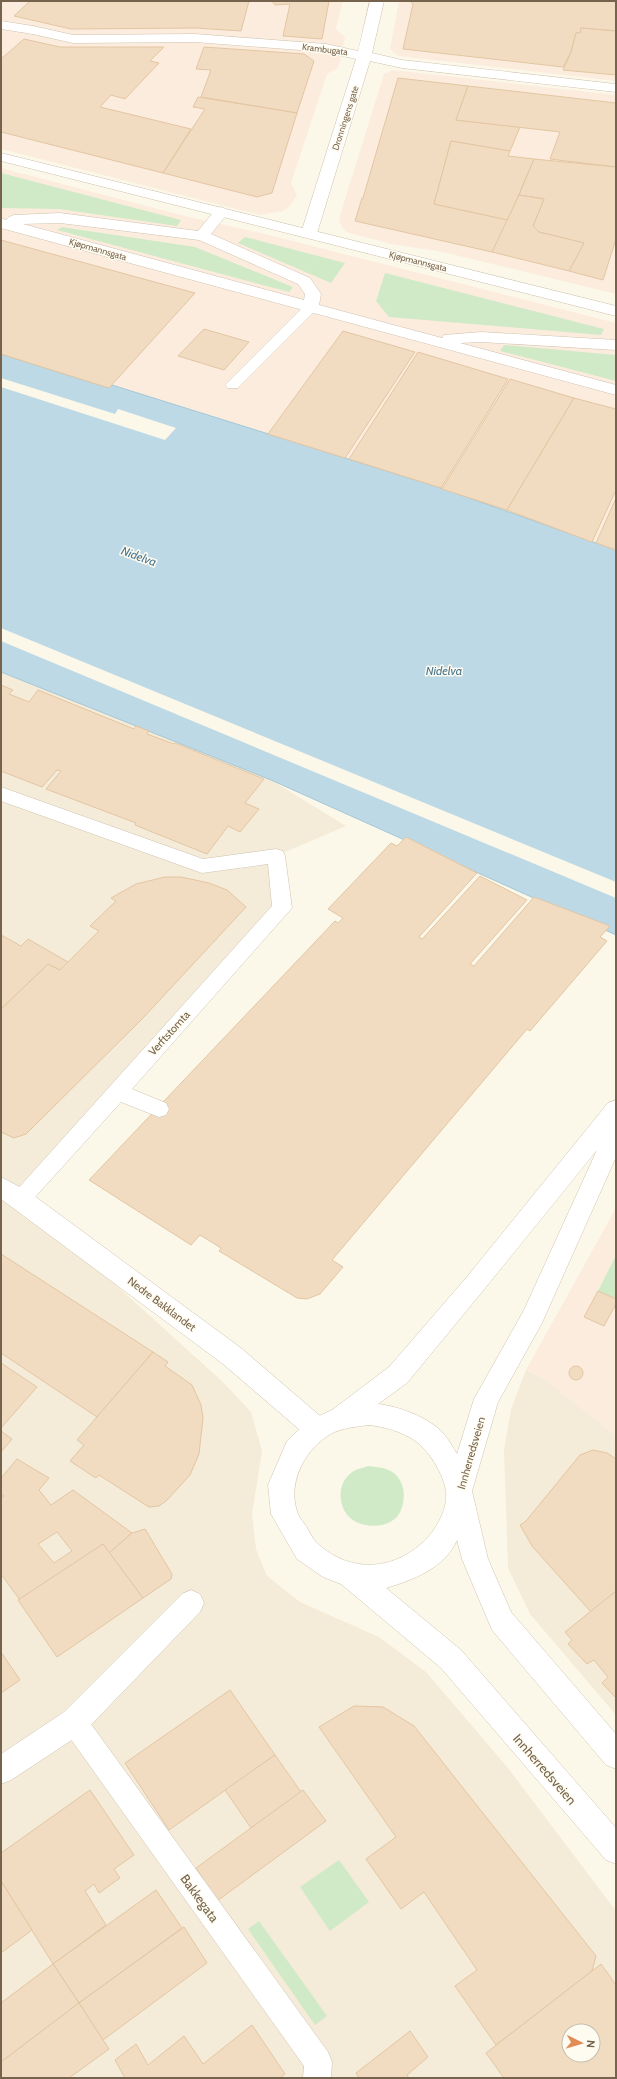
<svg xmlns="http://www.w3.org/2000/svg" width="617" height="2079" font-family="Cabin,sans-serif">
<style>
.residential{fill:#f4ebd8;fill-rule:evenodd}
.commercial{fill:#fcecde}
.green{fill:#d0eac7}
.water{fill:#bed9e6;stroke:#a4c7d7}
.pier{fill:#fcf8e9}
.building{fill:#f1dcc2;stroke:#e3c6a2;fill-rule:evenodd}
.lines{fill:none;stroke-linecap:round;stroke-linejoin:round}
.service-casing{stroke:#cec2af;stroke-width:1}
.minor-casing{stroke:#cec2af;stroke-width:1}
.tertiary-casing{stroke:#cec2af;stroke-width:1}
.secondary-casing{stroke:#d1c3ad;stroke-width:1}
.service{fill:#fff;fill-rule:evenodd}
.minor{fill:#fff;fill-rule:evenodd}
.tertiary{fill:#fff;fill-rule:evenodd}
.secondary{fill:#fff;fill-rule:evenodd}
.labels{text-anchor:middle;dominant-baseline:central;stroke-width:3;stroke-linejoin:round;paint-order:stroke}
.far-street-label{font-size:9px;fill:#76634d;stroke:#fefbf0}
.street-label{font-size:11px;fill:#76634d;stroke:#fefbf0}
.water-label{font-size:12px;font-style:italic;fill:#4a7890;stroke:#fefbf0}
.near-street-label{font-size:13px;fill:#76634d;stroke:#fefbf0}
</style>
<rect width="100%" height="100%" fill="#fcf8e9"/>
<g class="residential">
<path d="M1,672L271,780L346,826L276,856L282,908L21,1199L224,1383L251,1412L262,1451L252,1514L256,1549L267,1576L300,1602L379,1637L426,1672L508,1768L616,1911V2078H1ZM569,2031H593V2055H569Z"/>
<path d="M526,1370L547,1381L616,1436V1715L530,1614L508,1568L504,1450L511,1409Z"/>
</g>
<g class="commercial">
<path d="M1,1H343L336,29L345,37L340,62L338,68L327,74L291,183L297,195L290,206L283,211L260,215L1,149Z"/>
<path d="M399,1H616V81L398,56L390,49Z"/>
<path d="M393,70L616,95V294L443,252L391,244L346,232L339,222L341,212L384,74Z"/>
<path d="M1,168L185,216L265,234L616,323V550L349,459L109,388L1,354Z"/>
<path d="M616,1208V1436L547,1381L526,1370Z"/>
</g>
<g class="green">
<path d="M1,173L181,220L177,226L59,209L1,208Z"/>
<path d="M62,227L195,247L293,287L289,292L57,230Z"/>
<path d="M245,237L345,263L331,283L238,243Z"/>
<path d="M385,273L604,329L601,335L389,317L376,301Z"/>
<path d="M504,345L616,355V381L500,351Z"/>
<path d="M616,1255V1299L598,1291Z"/>
<path d="M368,1466C374,1467 381,1467 386,1469C404,1475 407,1495 401,1510C395,1527 370,1529 356,1522C338,1513 335,1485 351,1473C355,1469 363,1468 368,1466Z"/>
<path d="M339,1860L369,1902L330,1931L300,1887Z"/>
<path d="M259,1921L327,2016L315,2025L248,1929Z"/>
</g>
<path class="water" d="M1,354L109,388L112,385L441,488L616,550V935L271,780L1,672Z"/>
<g class="pier">
<path d="M1,378L115,414L118,409L176,428L165,440L1,387Z"/>
<path d="M1,628L616,882V898L1,641Z"/>
</g>
<g class="building">
<path d="M30,1H249L241,31L196,28L71,29L14,16Z"/>
<path d="M272,1H329L322,39L283,36L290,4L275,5Z"/>
<path d="M616,1V31L581,28L580,33H576L571,52L563,67L403,49L413,4L410,1Z"/>
<path d="M581,28L616,31V75L563,70L571,52L576,33H580Z"/>
<path d="M24,39L60,47H164L150,61L159,63L125,99L111,95L100,107L191,129L163,173L1,132V59Z"/>
<path d="M204,47L304,54L314,61L297,113L201,97L211,70L196,69Z"/>
<path d="M398,78L468,86L456,120L520,127L510,151L451,141L434,204L508,220L492,252L355,221L362,198H363Z"/>
<path d="M468,86L616,103V167L550,159L560,132L456,120Z"/>
<path d="M198,97L297,113L272,193L257,197L163,173L205,109L193,107Z"/>
<path d="M451,141L510,151L508,156L534,159L508,220L434,204Z"/>
<path d="M534,159L616,167V239L603,280L569,271L584,243L539,232L533,226L544,199L519,195Z"/>
<path d="M519,195L544,199L533,226L539,232L584,243L569,271L492,252Z"/>
<path d="M1,240L129,275L195,293L109,388L1,354Z"/>
<path d="M204,329L249,342L224,370L178,356Z"/>
<path d="M343,331L415,352L345,458L268,434Z"/>
<path d="M418,352L508,379L441,488L349,459Z"/>
<path d="M510,379L574,398L507,510L442,489Z"/>
<path d="M574,398L616,409V490L592,542L507,510Z"/>
<path d="M616,498V550L596,543Z"/>
<path d="M1,685L13,690L9,694L29,702L38,690L134,729L136,726L149,731L147,734L174,744L175,743L264,779L245,803L259,809L240,832L228,826L207,854L135,825L136,823L46,789L61,771L57,770L42,787L1,771Z"/>
<path d="M406,837L477,873L419,937L422,939L480,876L527,900L470,964L474,966L534,897L610,926L600,937L607,941L530,1031L527,1029L332,1260L343,1267L320,1294L307,1299L297,1298L219,1251L221,1248L200,1235L191,1245L89,1180L335,921L338,923L343,918L328,909L391,843L397,846Z"/>
<path d="M165,877H181L209,883L227,890L246,907L143,1018L26,1134L14,1138L1,1132V1009L48,964L60,970L99,931L90,926L116,901L111,898L136,884Z"/>
<path d="M1,935L21,946L28,939L68,962L60,970L48,964L1,1009Z"/>
<path d="M1,1254L153,1352L97,1417L1,1353Z"/>
<path d="M598,1291L616,1299V1304L604,1326L584,1317Z"/>
<path d="M153,1352L168,1362L165,1366L192,1385L201,1405L203,1418L199,1454L190,1475L166,1501L159,1506L149,1507L99,1475L96,1478L70,1461L84,1445L77,1440Z"/>
<path d="M1,1363L37,1387L1,1428Z"/>
<circle cx="576" cy="1373" r="7"/>
<path d="M1,1431L12,1439L1,1452Z"/>
<path d="M593,1450L607,1453L616,1459V1591L591,1612L532,1546L520,1525L526,1521L580,1455Z"/>
<path d="M17,1459L49,1478L39,1490L51,1505L73,1490L132,1533L109,1553L103,1544L20,1600L1,1574V1498L4,1496L1,1494V1478ZM57,1532L72,1551L54,1563L38,1544Z"/>
<path d="M145,1529L172,1574L171,1579L143,1598L109,1553L132,1533Z"/>
<path d="M103,1544L143,1598L57,1657L18,1600Z"/>
<path d="M616,1591V1698L602,1683L608,1677L594,1660L587,1664L568,1644L572,1640L565,1632Z"/>
<path d="M1,1652L20,1680L1,1693Z"/>
<path d="M230,1690L275,1755L169,1830L125,1763Z"/>
<path d="M354,1706L383,1707L414,1726L596,1956L592,1971L496,2045L455,1986L477,1970L424,1892L401,1909L366,1859L396,1837L319,1727Z"/>
<path d="M275,1755L301,1792L251,1828L225,1790Z"/>
<path d="M90,1790L134,1855L114,1869L120,1878L99,1893L94,1884L85,1891L106,1925L53,1964L1,1881V1853Z"/>
<path d="M303,1790L326,1821L217,1901L196,1868Z"/>
<path d="M1,1881L32,1930L1,1953Z"/>
<path d="M156,1890L182,1928L79,2003L53,1964Z"/>
<path d="M184,1927L207,1963L103,2040L79,2003Z"/>
<path d="M53,1964L79,2003L1,2062V2003Z"/>
<path d="M601,1964L616,1985V2078H504L486,2053ZM569,2031H593V2055H569Z"/>
<path d="M79,2003L109,2049L69,2078H1V2062Z"/>
<path d="M252,2025L285,2074L280,2078H125L115,2060L136,2044L148,2065L184,2036L203,2064Z"/>
<path d="M410,2031L428,2057L407,2075L409,2078H359L356,2073Z"/>
</g>
<g class="lines">
<g class="service-casing">
<g id="service">
<path d="M1,21L33,26L39,30L33,34L1,29Z"/>
<path d="M311,303L316,304L318,307L316,310L238,388H228L225,385L306,304Z"/>
<path d="M1,787L203,859L276,849L283,851L285,856L292,908L132,1089L166,1103L169,1109L166,1115L159,1117L121,1102L28,1205L21,1208L14,1205L10,1199L14,1193L272,906L268,864L202,873L1,801Z"/>
<path d="M74,1710L83,1713L328,2052L332,2062L331,2078H303L304,2066L65,1731L61,1722L65,1713Z"/>
</g>
</g>
<g class="minor-casing">
<g id="minor">
<path d="M370,1H384L372,53L402,60L616,84V92L402,68L370,61L317,233L314,236H304L301,233L356,59L326,52L195,42L73,43L28,33L26,30L28,27L33,26L73,35L195,34L326,44L358,51Z"/>
<path d="M221,207L226,209L229,212L211,234L310,278L321,294L319,305L442,338L444,335L481,332L616,340V350L481,342L460,343L616,385V395L1,228V218L6,220L9,217L14,215L60,213L198,231L216,209ZM60,223L199,240L298,284L305,294L304,300L23,224Z"/>
<path d="M1,1177L29,1192L241,1348L326,1421L330,1429L326,1437L317,1440L308,1437L223,1364L1,1199Z"/>
<path d="M191,1590L200,1594L204,1603L200,1612L84,1732L11,1780L1,1784V1754L64,1712L182,1594Z"/>
</g>
</g>
<g class="tertiary-casing">
<path id="tertiary" d="M1,153L616,306V316L1,161Z"/>
</g>
<g class="secondary-casing">
<path id="secondary" d="M616,1100V1157L542,1323L498,1402L472,1491L488,1559L511,1612L616,1734V1769L606,1765L492,1630L462,1559L457,1540C445,1568 413,1580 386,1588L461,1650L616,1828V1864L606,1860L441,1668L341,1584L323,1577L297,1559L271,1514L268,1485L287,1441L308,1421L332,1410L389,1367L466,1278L608,1103ZM597,1150L524,1310L474,1399L457,1454C453,1447 448,1439 443,1433C430,1418 398,1406 378,1404L407,1383L482,1292ZM369,1425C385,1427 400,1431 414,1440C429,1450 443,1473 446,1491C448,1507 438,1526 428,1537C397,1571 350,1575 316,1542C312,1538 309,1531 306,1526C303,1522 298,1516 297,1511C288,1484 303,1453 326,1437C338,1428 354,1427 369,1425Z"/>
</g>
<use href="#service" class="service"/>
<use href="#minor" class="minor"/>
<use href="#tertiary" class="tertiary"/>
<use href="#secondary" class="secondary"/>
</g>
<g class="labels">
<g class="far-street-label">
<text transform="translate(325 49) rotate(7)">Krambugata</text>
<text transform="translate(345 118) rotate(-72)">Dronningens gate</text>
<text transform="translate(98 249) rotate(16)">Kjøpmannsgata</text>
<text transform="translate(418 261) rotate(14)">Kjøpmannsgata</text>
</g>
<g class="street-label">
<text transform="translate(169 1033) rotate(-48)">Verftstomta</text>
<text transform="translate(162 1304) rotate(37)">Nedre Bakklandet</text>
<text transform="translate(471 1453) rotate(-74)">Innherredsveien</text>
</g>
<g class="water-label">
<text transform="translate(139 556) rotate(20)">Nidelva</text>
<text x="444" y="670">Nidelva</text>
</g>
<g class="near-street-label">
<text transform="translate(545 1769) rotate(49)">Innherredsveien</text>
<text transform="translate(200 1898) rotate(54)">Bakkegata</text>
</g>
</g>
<rect width="617" height="2079" fill="none" stroke="#76634d" stroke-width="4"/>
<g transform="translate(581 2043) rotate(95)"><circle r="19" fill="#fefbf0" stroke="#c8beaf"/>
<path d="M0-3L7 15L0 10L-7 15Z" fill="#e28b53"/>
<text y="-6" font-size="11" font-weight="bold" text-anchor="middle" fill="#76634d">N</text>
</g>
</svg>
